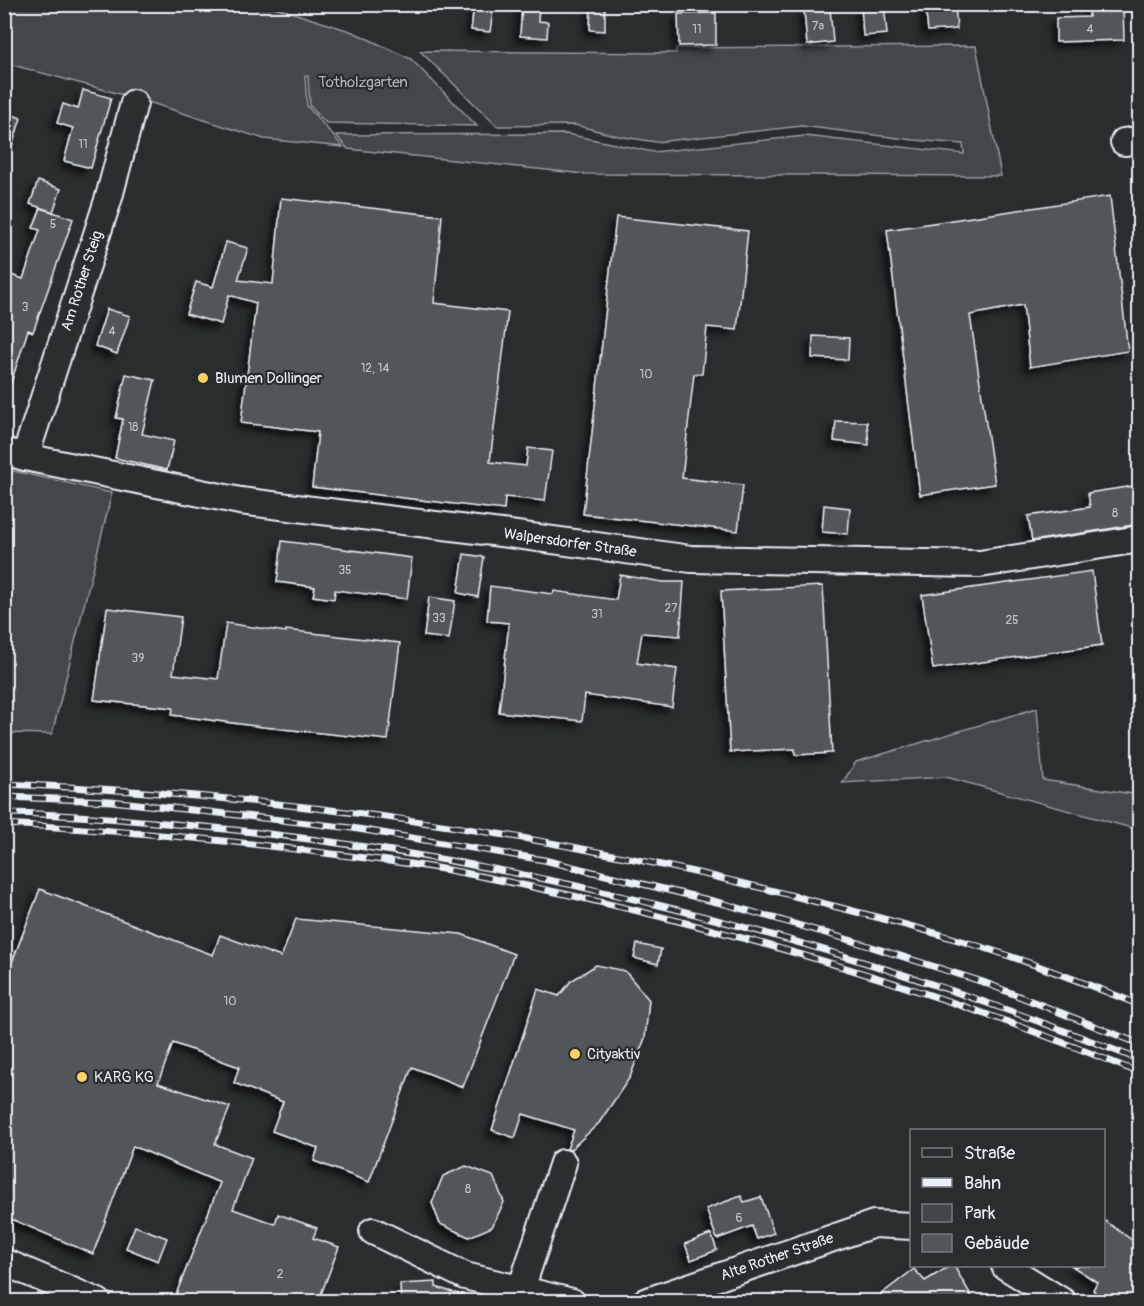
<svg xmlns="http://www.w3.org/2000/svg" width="1144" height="1306" font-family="Pangolin,sans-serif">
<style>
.green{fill:#424648;stroke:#959ca0;stroke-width:1.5}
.building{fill:#535759;stroke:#e8f1f8;stroke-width:1.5;filter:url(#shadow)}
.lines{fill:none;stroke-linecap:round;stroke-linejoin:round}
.minor-casing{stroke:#e8f1f8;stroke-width:30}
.minor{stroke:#2a2d2e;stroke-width:26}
.rail-casing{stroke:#e8f1f8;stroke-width:7}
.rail{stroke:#2a2d2e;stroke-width:4.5;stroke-dasharray:14;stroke-linecap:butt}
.poi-dot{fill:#ffd166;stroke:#2a2d2e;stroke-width:2}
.labels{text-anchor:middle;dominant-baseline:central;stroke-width:4.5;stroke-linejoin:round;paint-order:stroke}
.number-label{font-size:12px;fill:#c3cad0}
.park-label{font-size:15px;fill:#aeb5ba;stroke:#2a2d2e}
.street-label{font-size:15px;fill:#e8f1f8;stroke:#2a2d2e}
.poi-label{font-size:15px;fill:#e8f1f8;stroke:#2a2d2e;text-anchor:start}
</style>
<defs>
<filter id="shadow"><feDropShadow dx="-5.5" dy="5.5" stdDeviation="3" flood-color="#0009"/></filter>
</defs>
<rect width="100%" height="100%" fill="#2a2d2e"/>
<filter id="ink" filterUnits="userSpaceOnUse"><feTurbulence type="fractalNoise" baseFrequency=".0167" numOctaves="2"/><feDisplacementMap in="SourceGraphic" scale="12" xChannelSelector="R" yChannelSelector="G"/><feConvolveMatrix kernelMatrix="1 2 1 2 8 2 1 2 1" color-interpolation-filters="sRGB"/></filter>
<g filter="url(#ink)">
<g class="green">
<path d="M4,5H268L353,32L411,59L477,126L326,123L310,106L308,76H305L307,106L343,147L264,139L142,100L5,63Z"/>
<path d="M976,46L1001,176L585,174L348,149L336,135L567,134L653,152L805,136L964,154L963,144L914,140L802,126L656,142L618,136L575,125L497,126L420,51L676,53V48Z"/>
<path d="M5,469L112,493L52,734L5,733Z"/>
<path d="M1037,708L1043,780L1139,795V830L946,777L842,783L856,762Z"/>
</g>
<g class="building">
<path d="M474,4H494L490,32L471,30Z"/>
<path d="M522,4H539L538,21L548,22L547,38L520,36Z"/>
<path d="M861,4H884L887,34L863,36Z"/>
<path d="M925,4H955L957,29L928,31Z"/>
<path d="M1089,4H1123L1124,40L1056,42V18L1089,17Z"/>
<path d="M591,5L605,6V31L590,30Z"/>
<path d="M830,8L833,42L807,45L804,10Z"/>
<path d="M716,13V45L679,46L678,14Z"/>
<path d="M83,90L111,98L91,168L64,161L73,128L57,123L63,104L78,109Z"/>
<path d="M4,112L21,118L8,159L4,158Z"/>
<path d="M38,181L61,189L53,212L30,204Z"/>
<path d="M1110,196L1128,351L1030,367L1023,305L970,315L995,484L920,495L887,230Z"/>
<path d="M281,198L442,216L434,303L508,312L490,462L526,466L528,448L552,451L545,501L505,497L504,510L312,487L318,432L241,423L256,303L229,295L221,324L186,314L196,282L213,287L226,242L248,248L238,280L273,284Z"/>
<path d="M41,208L73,219L33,332L28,330L8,392H4V316L11,298L4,296V284L8,274L23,279L40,230L33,228Z"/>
<path d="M616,217L748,231L737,330L707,327L702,374H694L682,478L743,485L738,531L583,514Z"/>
<path d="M107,309L130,316L117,354L95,346Z"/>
<path d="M813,336L849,338L848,360L812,358Z"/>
<path d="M126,374L155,380L142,434L174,441L167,470L115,458L123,419L116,418Z"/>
<path d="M836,421L867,422L869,445L834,441Z"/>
<path d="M1140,485V524L1032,541L1028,516L1090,507L1088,493Z"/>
<path d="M824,505L850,508L848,534L822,532Z"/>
<path d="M282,541L412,558L407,599L335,590L334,599L313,596L315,587L277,582Z"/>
<path d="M464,554L484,557L478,597L458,593Z"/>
<path d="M1092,571L1102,645L933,669L922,595Z"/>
<path d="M620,575L663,582H684L680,636L642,633L637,663L677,669L672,707L585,695L582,721L499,712L509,623L487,621L490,586L553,594L554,591L616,600Z"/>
<path d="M823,586L832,753L795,755V749L730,752L721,591Z"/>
<path d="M429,597L455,601L449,639L424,636Z"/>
<path d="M107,608L181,617L173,674L218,679L226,623L286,632V630L400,643L388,740L263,727L172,715L173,708L94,700Z"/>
<path d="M40,889L213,955L220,935L281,957L296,919L461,934L514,954L463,1087L412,1067L369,1182L314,1161L318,1148L272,1131L283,1102L234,1083L239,1067L173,1043L158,1083L230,1107L215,1144L252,1158L233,1209L275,1224L278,1214L317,1228L313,1238L339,1247L318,1302H173L220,1183L133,1146L93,1254L4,1216V983Z"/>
<path d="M637,944L661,949L658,964L634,958Z"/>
<path d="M596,965L625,971L649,1000L645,1038L630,1077L599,1123L570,1150L567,1149L574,1130L523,1114L515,1138L492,1130L538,989L559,996L571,981Z"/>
<path d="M466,1166L493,1176L504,1202L492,1227L469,1237L440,1224L432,1203L443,1176Z"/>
<path d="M741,1196L744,1202L761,1197L774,1233L757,1239L752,1226L717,1239L706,1209Z"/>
<path d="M1104,1220L1140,1246V1302H1106L1093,1290L1097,1282L1072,1266H1104Z"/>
<path d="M135,1226L167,1238L158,1261L126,1248Z"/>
<path d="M711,1234L717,1250L691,1260L685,1244Z"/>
<path d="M950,1266H954L975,1302H871L914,1269L925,1281Z"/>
<path d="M436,1282V1287L472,1298V1302H401L400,1284Z"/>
</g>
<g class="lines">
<g class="minor-casing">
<g id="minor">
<path d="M1124,142L1140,140"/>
<path d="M4,451L25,457L240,501L509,534L691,559L980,564L1140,539"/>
<path d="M25,457L109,197L134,103"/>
<path d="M373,1231L465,1276L572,1302"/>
<path d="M4,1262L98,1302"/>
<path d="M1005,1266L1063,1302"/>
<path d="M521,1289L563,1163"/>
<path d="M645,1302L874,1224L912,1226"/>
</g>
</g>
<use href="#minor" class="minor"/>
<g class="rail-casing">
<g id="rail">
<path d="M4,784C279,795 552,832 817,902C870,915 923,929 975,945C1031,962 1085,983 1140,1005"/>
<path d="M4,797L111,801L352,828L544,860L725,904L853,941L983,982L1140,1044"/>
<path d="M4,813C75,814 145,821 215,828C533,860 843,942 1140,1060"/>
<path d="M4,824C114,830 223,839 332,854C374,859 417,864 459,872C692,917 921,983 1140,1073"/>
</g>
</g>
<use href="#rail" class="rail"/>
</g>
</g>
<g class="poi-dot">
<circle cx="203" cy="378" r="6"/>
<circle cx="575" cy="1054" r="6"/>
<circle cx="82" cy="1077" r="6"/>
</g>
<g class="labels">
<g class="number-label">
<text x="818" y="26">7a</text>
<text x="697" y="29">11</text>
<text x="1090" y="29">4</text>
<text x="83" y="144">11</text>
<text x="53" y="224">5</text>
<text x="25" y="307">3</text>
<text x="112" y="331">4</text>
<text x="375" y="368">12, 14</text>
<text x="646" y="374">10</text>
<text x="133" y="427">18</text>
<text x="1115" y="513">8</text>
<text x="345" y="570">35</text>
<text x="671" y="608">27</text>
<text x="597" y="614">31</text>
<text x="439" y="618">33</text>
<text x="1012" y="620">25</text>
<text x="138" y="658">39</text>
<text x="230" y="1001">10</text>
<text x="468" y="1189">8</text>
<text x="739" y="1218">6</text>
<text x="280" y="1274">2</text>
</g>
<g class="park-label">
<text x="363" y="82">Totholzgarten</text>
</g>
<g class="street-label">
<text transform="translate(82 281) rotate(-72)">Am Rother Steig</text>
<text transform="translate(570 543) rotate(8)">Walpersdorfer Straße</text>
<text transform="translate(777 1257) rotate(-19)">Alte Rother Straße</text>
</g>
<g class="poi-label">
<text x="215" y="378">Blumen Dollinger</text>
<text x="587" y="1054">Cityaktiv</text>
<text x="94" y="1077">KARG KG</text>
</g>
</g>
<rect width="1144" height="1306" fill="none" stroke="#2a2d2e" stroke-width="24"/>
<rect x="12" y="12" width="1120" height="1282" fill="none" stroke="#e8f1f8" stroke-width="2" filter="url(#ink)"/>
<rect x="910" y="1129" width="195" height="138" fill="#2a2d2e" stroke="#767b7f" stroke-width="1.5"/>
<rect x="922" y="1148" width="30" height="9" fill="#2a2d2e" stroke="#767b7f" stroke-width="1.5"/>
<text x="964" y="1159" font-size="18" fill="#e8f1f8">Straße</text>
<rect x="922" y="1178" width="30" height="9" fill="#e8f1f8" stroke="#767b7f" stroke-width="1.5"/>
<text x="964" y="1189" font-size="18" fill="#e8f1f8">Bahn</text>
<rect x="922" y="1204" width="30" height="18" fill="#424648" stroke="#767b7f" stroke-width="1.5"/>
<text x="964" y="1219" font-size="18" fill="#e8f1f8">Park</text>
<rect x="922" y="1234" width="30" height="18" fill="#535759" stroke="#767b7f" stroke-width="1.5"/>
<text x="964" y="1249" font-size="18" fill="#e8f1f8">Gebäude</text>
</svg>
